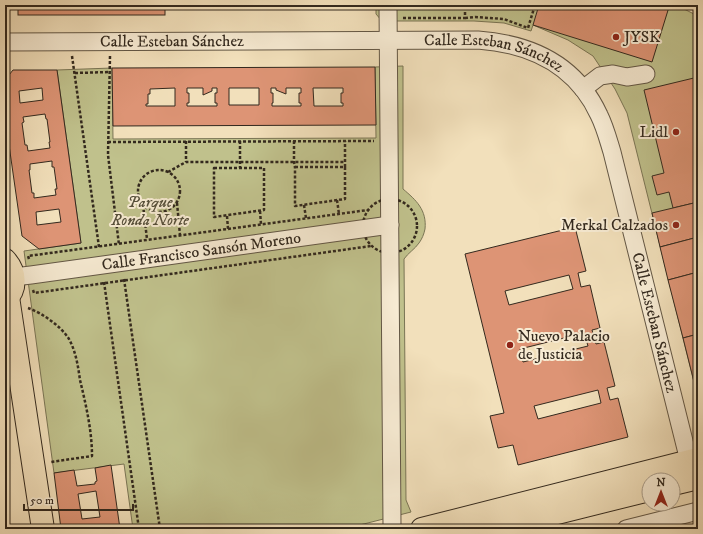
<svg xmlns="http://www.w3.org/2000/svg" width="703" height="534" font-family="'IM FELL DW Pica',serif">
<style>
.green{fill:#c0c18c;stroke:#7a7555}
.building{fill:#dd9475;stroke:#33291e;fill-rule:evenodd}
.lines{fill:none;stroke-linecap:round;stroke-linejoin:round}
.minor-casing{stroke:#635745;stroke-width:19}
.major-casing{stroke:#33291e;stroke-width:24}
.path{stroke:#33291e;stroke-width:2.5;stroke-dasharray:3 2;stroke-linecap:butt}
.minor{stroke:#f7ebd3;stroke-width:17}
.major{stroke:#f2e0bb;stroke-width:22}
.poi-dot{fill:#8f2418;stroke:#f7ebd3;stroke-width:1.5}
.labels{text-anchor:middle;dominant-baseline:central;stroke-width:4;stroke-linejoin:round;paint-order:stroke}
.poi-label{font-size:16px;fill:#33291e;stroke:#f7ebd3;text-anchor:start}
.street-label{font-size:16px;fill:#33291e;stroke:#f7ebd3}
.park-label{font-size:16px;font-style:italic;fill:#564f3a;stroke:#f7ebd3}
</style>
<rect width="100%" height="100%" fill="#f2e0bb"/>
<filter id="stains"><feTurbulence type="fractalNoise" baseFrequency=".005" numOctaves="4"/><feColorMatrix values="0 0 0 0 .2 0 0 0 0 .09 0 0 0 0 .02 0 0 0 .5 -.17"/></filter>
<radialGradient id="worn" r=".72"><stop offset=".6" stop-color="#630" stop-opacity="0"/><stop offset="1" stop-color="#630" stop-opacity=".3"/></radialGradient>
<g class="green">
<path d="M376,5H676L698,16V398L627,113L615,89L593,56L568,40L533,25L531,31L504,23L474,21H382L376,14Z"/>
<path d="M403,66V189C416,200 427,210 425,229C424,234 422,239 419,243C415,249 408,253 404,259L406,500L411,512L344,529H133L124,464L54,473L24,251L81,243L57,70L112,68L113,139L376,138L375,67Z"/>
</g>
<g class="building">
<rect x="18" y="5" width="147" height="10"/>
<path d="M224,5H370V8L224,9Z"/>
<path d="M539,5H663L669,7L652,62L533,25Z"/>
<path d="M375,67L376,125L113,126L112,68ZM175,88V106H146V104H148V94H150V89ZM187,88H203V95L212,91V88H217V93H215V103H217V106H187V103H189V93H187ZM229,88H259V105H229ZM271,88H276V90L286,94V88H301V93H299V103H301V106H272V103H273V93H271ZM313,88H343V93H341V103H343V106H314Z"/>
<path d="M13,70H57L81,243L39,249L22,236L5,117V80ZM42,88L43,100L20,103L19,91ZM45,114L46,119H47L50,142H49L50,148L28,151L27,145H25L22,123L24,122L23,117ZM52,161V167H54L57,189H55L56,195L34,198V193H32L29,170H30V164ZM59,209L61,222L37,225L36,212Z"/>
<path d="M698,77V202L673,208L669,192L657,195L652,176L664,173L644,90Z"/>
<path d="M698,202V237L660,247L652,213Z"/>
<path d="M575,227L586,271L578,273L581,287L590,285L600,328L592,330L596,344L604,342L615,386L607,388L610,400L618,398L628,437L518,465L513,445L498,448L490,416L504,413L465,254ZM569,275L573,289L509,305L505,291ZM584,333L588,346L523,362L520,349ZM598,390L601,403L538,419L534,406Z"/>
<path d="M698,237V272L668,280L660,247Z"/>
<path d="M698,272V334L683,338L668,280Z"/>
<path d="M698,334V398L683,338Z"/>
<path d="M111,465L120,529H101V525L82,527V529H61L54,473L74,470L77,486L95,484V482L97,481L95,468ZM96,491L100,517L82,519L78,494Z"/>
<path d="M698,523V529H676Z"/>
</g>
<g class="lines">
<g class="minor-casing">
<g id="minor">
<path d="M388,5L392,524"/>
<path id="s1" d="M5,42L478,40C531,44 576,65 599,115C605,127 608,139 612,152L692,473"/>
<path d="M583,89L600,76L613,74L627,77L646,74"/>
<path id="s2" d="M14,277L31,275L390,225"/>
<path d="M626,529L698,511"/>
</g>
</g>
<g class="major-casing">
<g id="major">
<path d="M5,260C16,272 17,289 5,300"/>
<path d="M8,297L43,529"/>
<path d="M673,484L698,478"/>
<path d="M422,529L698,459"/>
<path d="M493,529L649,490"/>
</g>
</g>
<g class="path">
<path d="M403,18H465V5"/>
<path d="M465,18L475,17L504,19L528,28L535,5"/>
<path d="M72,56L99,247"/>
<path d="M110,56L108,155L119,245"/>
<path d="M75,73L110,72"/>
<path d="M186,141V162"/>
<path d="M240,141V168"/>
<path d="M294,141V162L295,167"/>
<path d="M108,142L374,141"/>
<path d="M295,167H345V199L295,206Z"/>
<path d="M345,167V141"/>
<path d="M214,168H264V210L214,217Z"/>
<circle cx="159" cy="191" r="21"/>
<path d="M168,172L186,162H345"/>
<circle cx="390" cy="226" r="27"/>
<path d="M337,200L339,214"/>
<path d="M177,203L180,235"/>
<path d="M143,205L147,239"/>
<path d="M304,205L306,218"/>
<path d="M260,211L261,224"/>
<path d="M227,216L228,229"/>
<path d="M29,259L28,256L368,210"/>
<path d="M124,279L160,529"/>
<path d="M104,282L139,529"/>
<path d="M33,290L34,293L371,246"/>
<path d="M28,308C42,313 61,326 69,339C76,352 78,366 80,380C86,405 92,431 92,456L51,462"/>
</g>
<use href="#minor" class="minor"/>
<use href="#major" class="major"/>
</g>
<g class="poi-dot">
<circle cx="616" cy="37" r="4"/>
<circle cx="676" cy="132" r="4"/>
<circle cx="676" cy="225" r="4"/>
<circle cx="510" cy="345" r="4"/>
</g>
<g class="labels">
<g class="poi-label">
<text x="624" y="37">JYSK</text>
<text x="668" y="132" text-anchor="end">Lidl</text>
<text x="668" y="225" text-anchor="end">Merkal Calzados</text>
<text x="518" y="336">Nuevo Palacio<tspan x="518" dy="18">de Justicia</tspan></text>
</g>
<g class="street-label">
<text stroke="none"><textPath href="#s1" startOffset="167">Calle Esteban Sánchez</textPath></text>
<text stroke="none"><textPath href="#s1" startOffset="491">Calle Esteban Sánchez</textPath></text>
<text stroke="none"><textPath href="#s2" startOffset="189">Calle Francisco Sansón Moreno</textPath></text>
<text stroke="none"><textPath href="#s1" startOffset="838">Calle Esteban Sánchez</textPath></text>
</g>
<g class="park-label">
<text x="150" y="202">Parque<tspan x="150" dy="18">Ronda Norte</tspan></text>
</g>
</g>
<rect width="703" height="534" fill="none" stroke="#f2e0bb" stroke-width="20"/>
<rect x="6" y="6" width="691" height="522" fill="none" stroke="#33291e" stroke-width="2"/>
<rect x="10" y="10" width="683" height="514" fill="none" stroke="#33291e"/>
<g transform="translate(661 492)"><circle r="19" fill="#f7ebd3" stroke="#a99d8b"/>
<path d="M0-3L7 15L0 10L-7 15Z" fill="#8f2418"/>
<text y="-6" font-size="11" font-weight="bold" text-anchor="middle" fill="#33291e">N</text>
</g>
<path d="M24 504v6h109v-6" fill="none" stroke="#33291e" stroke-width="2"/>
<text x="30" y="504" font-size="12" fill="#33291e" stroke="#f7ebd3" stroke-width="3" paint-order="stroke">50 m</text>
<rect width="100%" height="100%" filter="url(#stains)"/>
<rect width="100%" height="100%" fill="url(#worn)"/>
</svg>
